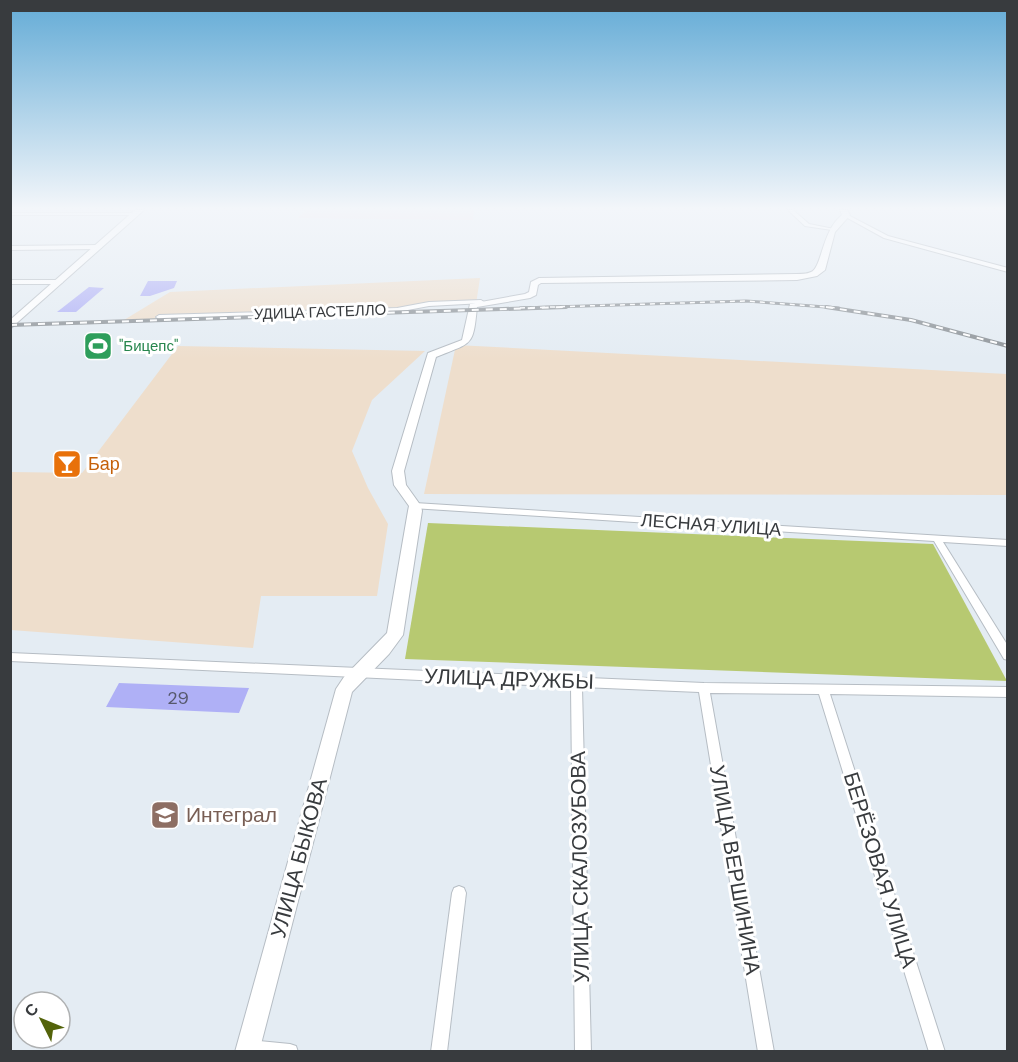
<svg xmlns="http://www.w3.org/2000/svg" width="1018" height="1062" font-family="'DM Sans',sans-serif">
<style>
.commercial{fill:#f2d9e3}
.industrial{fill:#eedecc}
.green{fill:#b7c971}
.building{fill:#afb0f6}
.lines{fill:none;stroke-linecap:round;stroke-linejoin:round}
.street-casing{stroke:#b6bdc4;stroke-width:2}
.secondary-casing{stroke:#b6bdc4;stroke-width:2}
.primary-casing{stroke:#b6bdc4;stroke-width:2}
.street{fill:#fff;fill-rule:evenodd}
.secondary{fill:#fff;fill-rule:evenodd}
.primary{fill:#fff;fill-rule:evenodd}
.rail-far1-casing{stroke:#8e9499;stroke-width:3}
.rail-casing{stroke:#8e9499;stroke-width:4}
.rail-far1{stroke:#fff;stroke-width:1.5;stroke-dasharray:5;stroke-linecap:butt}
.rail{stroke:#fff;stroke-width:2;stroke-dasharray:7;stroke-linecap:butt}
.labels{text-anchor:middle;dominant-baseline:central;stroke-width:6;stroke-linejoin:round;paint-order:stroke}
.far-street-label{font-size:15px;fill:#383b3e;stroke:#fff}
.far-leisure-label{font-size:15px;fill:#27864d;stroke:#fff;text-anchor:start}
.food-label{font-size:18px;fill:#c56008;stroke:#fff;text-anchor:start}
.street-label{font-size:18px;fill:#383b3e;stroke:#fff}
.near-number-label{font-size:18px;fill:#56586c}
.near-street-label{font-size:21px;fill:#383b3e;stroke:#fff}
.near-education-label{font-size:21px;fill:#785e54;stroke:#fff;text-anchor:start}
</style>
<rect width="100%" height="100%" fill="#e4ecf3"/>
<path class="commercial" d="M306,210H474L473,220L298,218Z"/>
<g class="industrial">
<path d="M480,278L476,304L124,320L170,292Z"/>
<path d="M456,345L1007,374V495L424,494Z"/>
<path d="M178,346L425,351L372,400L352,451L368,488L388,524L377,596H261L253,648L11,630V472L82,473Z"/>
</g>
<path class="green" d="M428,523L933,544L1007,681L405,659Z"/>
<g class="building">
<path d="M148,281H177L174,288L150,296H140Z"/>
<path d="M89,287L104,288L76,312H57Z"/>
<path d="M119,683L249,688L239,713L106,707Z"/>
</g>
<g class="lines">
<g class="street-casing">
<g id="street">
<path d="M788,210H793L809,224L834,229L832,230L805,226Z"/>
<path d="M10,213H136L138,214L136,215H10Z"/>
<path d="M846,214L888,236L1008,268V272L884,238L844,216V215Z"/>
<path d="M10,246L99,245L102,247L99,249L10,250Z"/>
<path d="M10,280H60L63,282L60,284H10Z"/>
<path d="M481,300L484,302L483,303L429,306L397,312L159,319L156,317L159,315L397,308L429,302Z"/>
<path d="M415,503L1008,540V546L943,542L1008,646V660L1004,659L934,541L412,508L411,506L412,504Z"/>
<path d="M10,653L704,683L1008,687V697L830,694L945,1052H929L819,694L710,693L774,1052H758L699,692L582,687L591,1052H575L571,687L10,661Z"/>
<path d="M459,886L464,888L466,893L447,1052H431L452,893L454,888Z"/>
<path d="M248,1040L290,1044L296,1046L298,1052H241L240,1048L242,1042Z"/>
</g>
</g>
<g class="secondary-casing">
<path id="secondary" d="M840,210H847L850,215L835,232L825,270L817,276L797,280L541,283L538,285L536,295L530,298L477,307C473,347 473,342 436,357L404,471L406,485L421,506L422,511L403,635L389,654L352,692L259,1052H235L336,689L344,677L387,633L408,511L409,506L394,485L392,471L428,353L462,340L470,304L525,294L529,292L531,282L539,278L797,274C801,274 807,274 811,272C822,268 822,230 842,215Z"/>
</g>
<g class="primary-casing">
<path id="primary" d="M135,210H144L10,329V320Z"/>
</g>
<use href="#street" class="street"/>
<use href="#secondary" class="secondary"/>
<use href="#primary" class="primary"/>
<g class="rail-far1-casing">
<path id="rail-far1" d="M520,308L746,301L839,308"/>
</g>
<g class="rail-casing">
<g id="rail">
<path d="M826,307L911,320L1008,346"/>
<path d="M10,325L566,307"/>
</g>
</g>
<use href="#rail-far1" class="rail-far1"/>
<use href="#rail" class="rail"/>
</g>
<linearGradient id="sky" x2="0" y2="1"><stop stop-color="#63abd6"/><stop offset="0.58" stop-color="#f3f6fa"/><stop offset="1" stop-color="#f3f6fa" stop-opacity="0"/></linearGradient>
<rect width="1018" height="359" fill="url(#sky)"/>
<defs>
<g id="stadium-square" transform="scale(1.5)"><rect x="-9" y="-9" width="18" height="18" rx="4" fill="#2e9e5b" stroke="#fff"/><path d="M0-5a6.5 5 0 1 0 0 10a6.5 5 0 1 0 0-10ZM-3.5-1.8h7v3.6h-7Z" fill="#fff"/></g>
<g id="bar-square" transform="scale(1.5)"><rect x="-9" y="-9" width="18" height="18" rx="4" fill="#e8710a" stroke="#fff"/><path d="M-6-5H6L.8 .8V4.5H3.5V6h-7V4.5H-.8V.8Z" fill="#fff"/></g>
<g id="university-square" transform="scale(1.5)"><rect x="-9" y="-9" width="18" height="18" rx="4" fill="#8d6e63" stroke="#fff"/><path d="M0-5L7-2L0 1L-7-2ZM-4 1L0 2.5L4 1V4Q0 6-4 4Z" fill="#fff"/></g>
</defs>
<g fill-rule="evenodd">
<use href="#stadium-square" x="98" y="346"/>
<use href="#bar-square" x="67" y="464"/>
<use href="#university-square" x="165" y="815"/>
</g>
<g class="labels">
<g class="far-street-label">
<text transform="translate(320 312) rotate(-2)">УДИЦА ГАСТЕЛЛО</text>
</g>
<g class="far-leisure-label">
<text x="119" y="346">"Бицепс"</text>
</g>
<g class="food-label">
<text x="88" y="464">Бар</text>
</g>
<g class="street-label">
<text transform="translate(711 525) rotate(4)">ЛЕСНАЯ УЛИЦА</text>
</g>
<g class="near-number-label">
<text x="178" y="698">29</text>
</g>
<g class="near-street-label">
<text transform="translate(509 679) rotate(2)">УЛИЦА ДРУЖБЫ</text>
<text transform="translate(299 858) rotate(-75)">УЛИЦА БЫКОВА</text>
<text transform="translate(580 867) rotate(-91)">УЛИЦА СКАЛОЗУБОВА</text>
<text transform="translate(735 870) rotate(80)">УЛИЦА ВЕРШИНИНА</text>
<text transform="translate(880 870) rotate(73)">БЕРЁЗОВАЯ УЛИЦА</text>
</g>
<g class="near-education-label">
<text x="186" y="815">Интеграл</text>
</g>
</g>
<rect width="1018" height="1062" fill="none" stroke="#383b3e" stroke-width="24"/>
<g transform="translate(42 1020) rotate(313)"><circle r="28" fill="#ffffff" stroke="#afb1b2" stroke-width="1.5"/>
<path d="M0-4.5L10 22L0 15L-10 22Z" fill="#53630a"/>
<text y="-9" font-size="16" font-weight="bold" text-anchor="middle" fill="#383b3e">С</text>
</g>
</svg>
